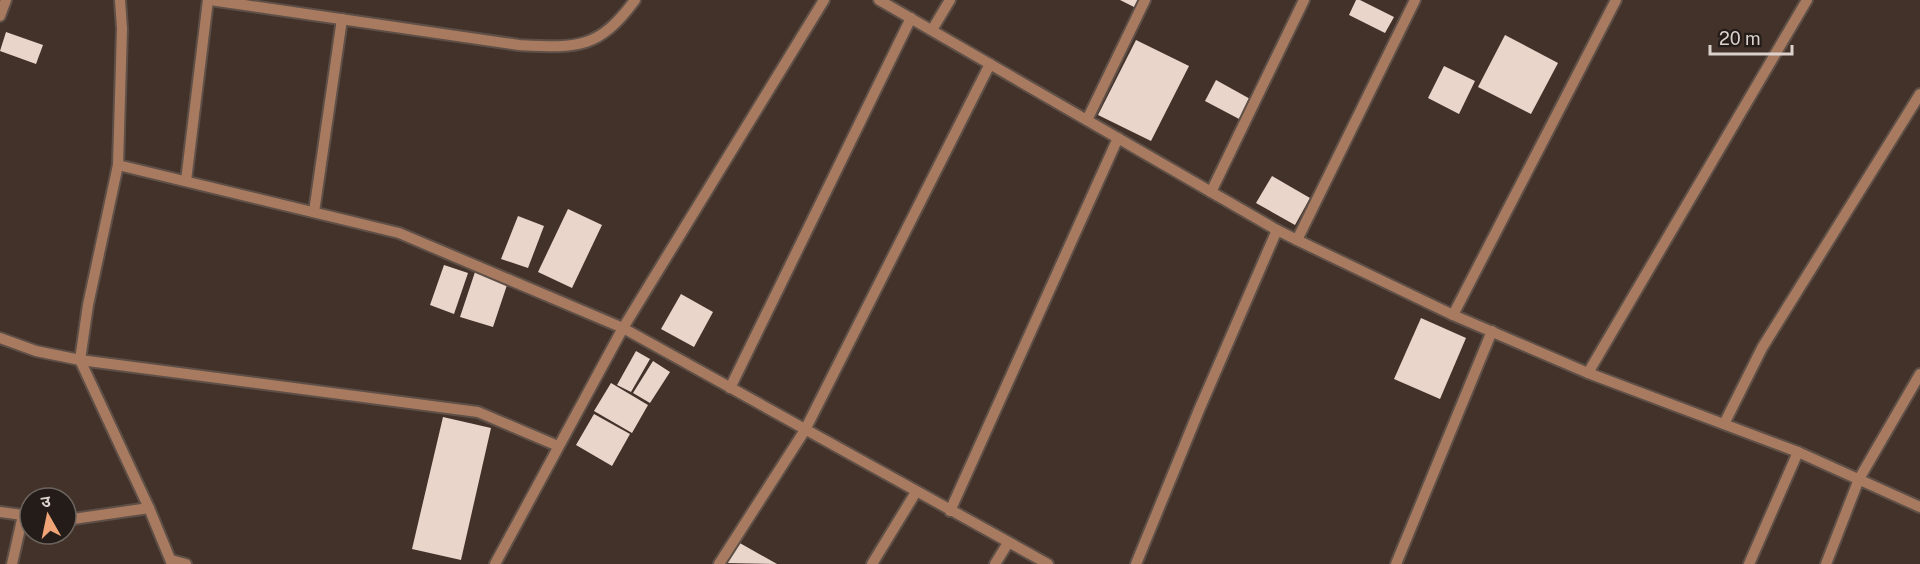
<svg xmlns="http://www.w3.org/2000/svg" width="1920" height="564" font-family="'Public Sans','Noto Sans Devanagari',sans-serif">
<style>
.building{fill:#ead5ca}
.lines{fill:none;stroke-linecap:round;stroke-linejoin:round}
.minor-casing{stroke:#5e4f47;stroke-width:14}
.minor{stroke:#a87a60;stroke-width:10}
</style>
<rect width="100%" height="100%" fill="#42322a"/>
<g class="building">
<path d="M1120,0H1138L1134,7Z"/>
<path d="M1356,0H1360L1394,17L1385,33L1349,15Z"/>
<path d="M6,32L43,45L36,64L0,51Z"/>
<path d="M1505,35L1558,63L1531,114L1478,87Z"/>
<path d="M1136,40L1189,66L1151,141L1098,115Z"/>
<path d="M1444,66L1475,81L1459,114L1428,98Z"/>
<path d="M1216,80L1252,100L1241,120L1205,101Z"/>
<path d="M1272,176L1310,198L1295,225L1256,203Z"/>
<path d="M568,209L602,225L572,288L538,272Z"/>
<path d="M518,216L544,226L528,268L501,259Z"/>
<path d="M444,265L468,273L454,314L430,305Z"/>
<path d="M475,272L508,282L493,327L460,317Z"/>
<path d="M681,294L713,312L694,347L661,329Z"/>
<path d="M1421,318L1466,338L1440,399L1394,379Z"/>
<path d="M636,351L650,359L631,392L617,385Z"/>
<path d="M653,361L670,372L650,403L633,393Z"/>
<path d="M611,383L648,405L632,433L594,411Z"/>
<path d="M594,414L630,434L612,466L576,445Z"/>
<path d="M443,417L491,428L461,560L412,549Z"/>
<path d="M738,542L777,564L726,563Z"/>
</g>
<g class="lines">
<g class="minor-casing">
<g id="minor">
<path d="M120,0L122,29L118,165L88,305L80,360L149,508L172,564"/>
<path d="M210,0L519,45C577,48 598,50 635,0"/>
<path d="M879,0L1277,230L1297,240L1453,315L1588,373L1798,452L1920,507"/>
<path d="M0,16L6,0"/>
<path d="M932,30L950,0"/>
<path d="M1087,120L1145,0"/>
<path d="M118,165L399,233L623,328L1048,564"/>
<path d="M186,181L208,0"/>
<path d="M1211,192L1304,0"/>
<path d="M314,212L342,19"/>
<path d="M1297,240L1415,0"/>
<path d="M1453,315L1616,0"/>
<path d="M0,338L36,351L80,360L478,412L558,446"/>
<path d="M1588,373L1807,0"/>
<path d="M730,388L911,18"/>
<path d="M1724,424L1762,348L1920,94"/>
<path d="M950,511L1118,138"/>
<path d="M0,512L30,516"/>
<path d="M66,520L149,508"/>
<path d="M171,560L186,564"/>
<path d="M12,564L23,515"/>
<path d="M495,564L623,328L824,0"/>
<path d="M719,564L805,430L990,64"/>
<path d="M872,564L916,492"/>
<path d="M995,564L1008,543"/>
<path d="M1136,564L1199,410L1277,230"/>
<path d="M1396,564L1492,331"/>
<path d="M1749,564L1798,452"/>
<path d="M1826,564L1859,479L1920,374"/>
</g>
</g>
<use href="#minor" class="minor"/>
</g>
<g transform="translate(48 516) rotate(351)"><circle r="28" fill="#231c18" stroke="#6d6460" stroke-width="1.5"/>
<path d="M0-4.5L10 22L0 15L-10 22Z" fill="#efa377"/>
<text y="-9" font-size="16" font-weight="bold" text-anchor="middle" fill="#dcd1cc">उ</text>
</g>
<path d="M1710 45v9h82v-9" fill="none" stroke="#dcd1cc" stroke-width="3"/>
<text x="1719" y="45" font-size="18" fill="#dcd1cc" stroke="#231c18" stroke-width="4.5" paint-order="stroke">20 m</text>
</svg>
